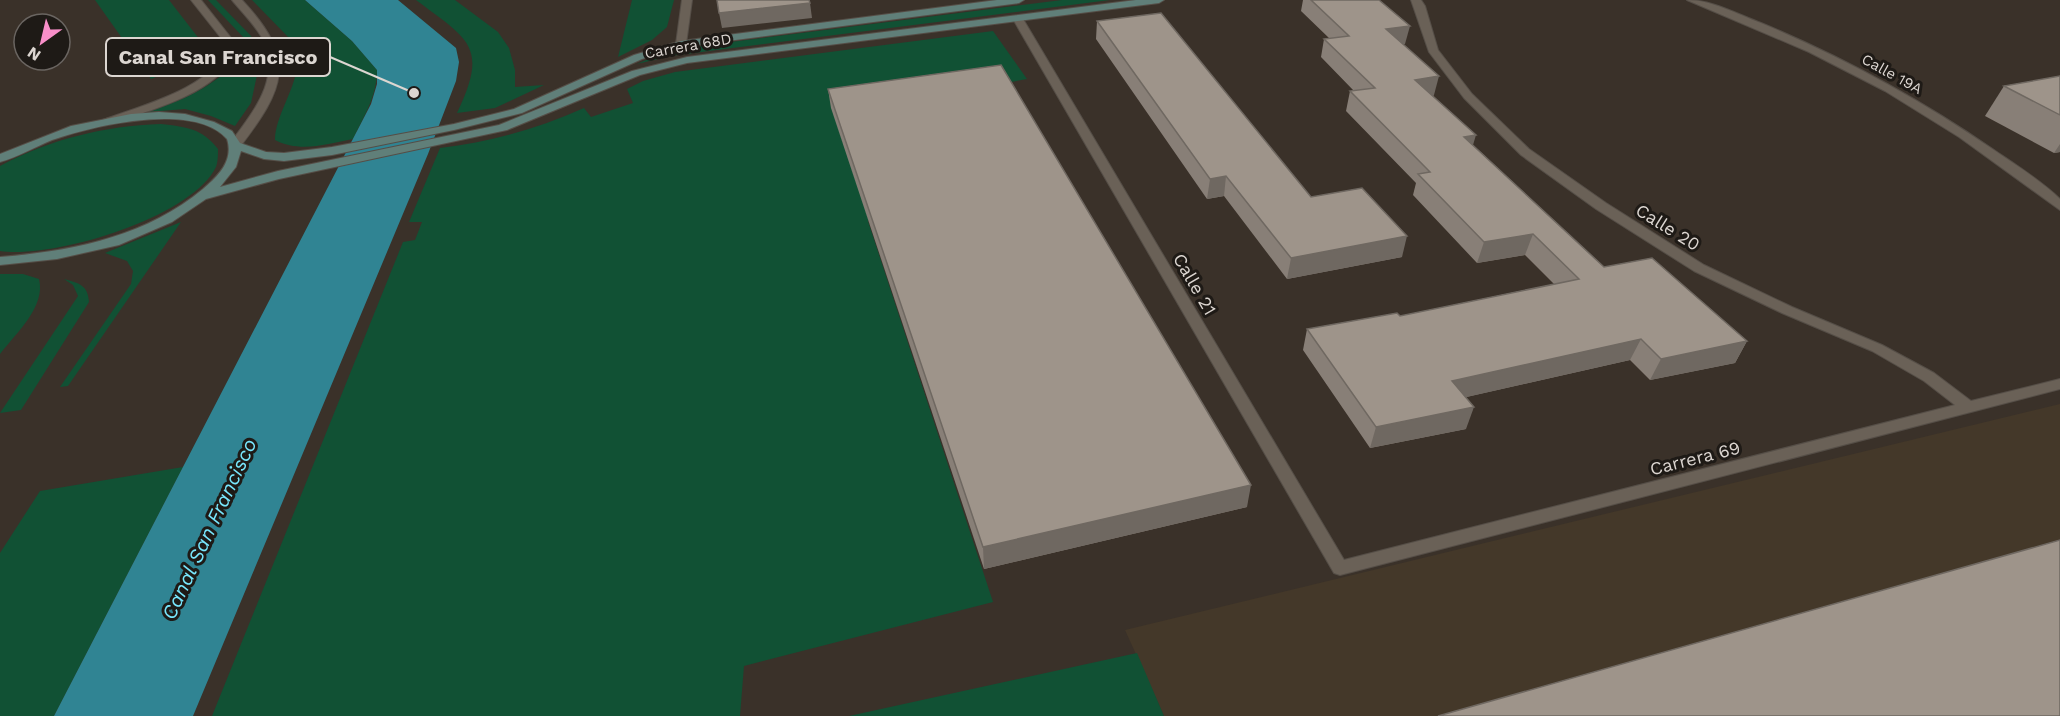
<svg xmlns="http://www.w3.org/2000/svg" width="2060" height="716" font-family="'Work Sans',sans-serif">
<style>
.industrial{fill:#443829}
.green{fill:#115134}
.water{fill:#308493}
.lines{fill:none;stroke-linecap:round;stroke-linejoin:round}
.minor-casing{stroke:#554e47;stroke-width:2}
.tertiary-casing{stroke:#554e47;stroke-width:2}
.secondary-casing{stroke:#554e47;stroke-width:2}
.minor{fill:#6a6157;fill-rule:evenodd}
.tertiary{fill:#6a6157;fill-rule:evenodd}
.secondary{fill:#607f79;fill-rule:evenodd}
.wall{fill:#887f77}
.shaded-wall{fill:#6f6861}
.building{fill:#9e948a;stroke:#6f6861;stroke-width:1.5}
.labels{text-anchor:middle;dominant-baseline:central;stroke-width:6;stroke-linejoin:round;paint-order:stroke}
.far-street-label{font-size:15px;fill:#dcd6d1;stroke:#1e1a16}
.street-label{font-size:18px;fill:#dcd6d1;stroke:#1e1a16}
.water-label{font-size:20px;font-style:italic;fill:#78e7fd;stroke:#1e1a16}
.leader{fill:none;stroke:#dcd6d1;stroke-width:2}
.callout-dot{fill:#dcd6d1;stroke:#1e1a16;stroke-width:2}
.callout{fill:#1e1a16;stroke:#dcd6d1;stroke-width:2}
.callout-label{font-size:20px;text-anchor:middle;font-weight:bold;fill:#dcd6d1}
</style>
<rect width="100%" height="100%" fill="#3a3129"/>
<path class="industrial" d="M2060,404V716H1164L1125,630Z"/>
<g class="green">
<path d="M95,0H169L207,49L198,60L151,79Z"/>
<path d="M208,0H216L251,36L260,61L251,103L235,126L211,116L185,109L148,112C189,98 217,85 247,51L244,38Z"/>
<path d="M252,0H305L352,41L377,70C377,96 364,116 353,139C327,144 300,153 275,140C275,109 311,71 292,41Z"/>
<path d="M416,0H455L498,32L509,48L515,70V87L544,85L495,108L457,113C489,46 469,40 416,0Z"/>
<path d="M632,0H674L667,27L652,40L618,57Z"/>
<path d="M1062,0H1110L670,56L637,64L662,53L692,47Z"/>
<path d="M993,31L1027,79L1001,84L868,221L993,602L744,666L740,716H212L403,242L415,240L422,222H409L440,148C491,142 537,129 584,108L591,117L633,103L627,89L643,81L675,72Z"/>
<path d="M161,124C186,127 202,128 218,149C218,154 218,162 216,167C191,218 53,259 0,251V166C51,139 104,126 161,124Z"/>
<path d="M181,222L68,386L60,387L131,284L133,271L127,261L105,253Z"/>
<path d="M0,274H23L39,279C46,307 16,333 0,354Z"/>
<path d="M64,279C79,283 88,285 89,302L21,410L0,413L78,296L73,285Z"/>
<path d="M183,467L54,716H0V553L40,491Z"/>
<path d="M1137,653L1164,716H849Z"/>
</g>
<path class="water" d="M305,0H398L456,48L459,62L456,81L428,154L193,716H54L371,104L377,84V70L352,41Z"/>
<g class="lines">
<g class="minor-casing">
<g id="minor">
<path d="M682,0H692L686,44L681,47L676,44Z"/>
<path d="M1411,0H1421L1425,6L1438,50L1472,94L1529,149L1606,203L1704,265L1792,307L1882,345L1934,373L1971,401L2060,379V389L1340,575L1334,573L1013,19L1014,17L1023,19L1344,560L1955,405L1924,381L1872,351L1782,313L1694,271L1596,209L1521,155L1464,98L1429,52Z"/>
<path d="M1687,0C1712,0 1737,14 1761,23C1843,57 1921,100 1994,150C2016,165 2040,180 2060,199V210L1959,137L1885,91L1809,52Z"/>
</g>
</g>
<g class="tertiary-casing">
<g id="tertiary">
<path d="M191,0H201L239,48C218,94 155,108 111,124H103V120C143,105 209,89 229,48Z"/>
<path d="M232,0H242C298,60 285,88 239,148L235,149L229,145C252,113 284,78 261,36C253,23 242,12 232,0Z"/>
</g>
</g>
<g class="secondary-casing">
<path id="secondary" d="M997,0H1024L1019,3L682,47L642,59L522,113L454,130L332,155L284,161L264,159L241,151L236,167L220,187L278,171L499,125L632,71L687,57L1136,0H1164L1159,3L687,63L640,75L507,130L279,179L206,199L172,222L119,245L57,259L0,265V257C73,251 145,237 203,189C218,176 234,161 227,139C194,101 92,126 52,140C35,147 18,157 0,162V154L71,126L131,114L159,112L185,114L214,122L232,131L240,143L266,152L284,153L332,147L454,124L514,109L634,55L681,41Z"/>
</g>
<use href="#minor" class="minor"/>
<use href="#tertiary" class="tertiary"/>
<use href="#secondary" class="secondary"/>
</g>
<g class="wall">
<path d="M1303,0H1379L1405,44H1403L1434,95L1433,96L1473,145L1604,267L1747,341L1735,363L1650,380L1630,360L1466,397V429L1370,448L1303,350L1307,329L1400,316L1554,284L1525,255L1477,263L1413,195L1416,183L1346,111L1350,91H1354L1321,57L1324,39L1329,38L1301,11Z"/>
<path d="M1097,21L1311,197L1402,257L1287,279L1224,196L1207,199L1096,39Z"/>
<path d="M2060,76V152L2054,153L1985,116L2004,86Z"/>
<path d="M828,89L1247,507L984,569L831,108Z"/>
</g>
<g class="shaded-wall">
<path d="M810,3L812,18L722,28L719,13Z"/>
<path d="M1410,26L1405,44L1382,47L1386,29Z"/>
<path d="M1439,76L1434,95L1410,99L1415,80Z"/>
<path d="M1476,135L1470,155L1464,137Z"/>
<path d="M2060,144V152L2054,153Z"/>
<path d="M1226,176L1224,196L1207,199L1210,179Z"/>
<path d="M1533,234L1525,255L1477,263L1484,242Z"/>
<path d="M1407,236L1402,257L1287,279L1291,258Z"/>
<path d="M1641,339L1630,360L1445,402L1452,381Z"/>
<path d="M1747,341L1735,363L1650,380L1661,359Z"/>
<path d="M1474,407L1466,429L1370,448L1376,427Z"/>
<path d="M1251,485L1247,507L984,569L983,547Z"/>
</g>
<g class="building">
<path d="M717,0H809L810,3L719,13Z"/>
<path d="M1311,0H1379L1410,26L1386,29L1439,76L1415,80L1476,135L1464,137L1604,267L1652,258L1747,341L1661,359L1641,339L1452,381L1474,407L1376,427L1307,329L1397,313L1400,316L1579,279L1533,234L1484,242L1418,174L1430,172L1350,91L1375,88L1324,39L1349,36Z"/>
<path d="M1161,13L1311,197L1362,188L1407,236L1291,258L1226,176L1210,179L1097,21Z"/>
<path d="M1001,65L1251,485L983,547L828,89Z"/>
<path d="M2060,76V115L2004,86Z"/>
<path d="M2060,540V716H1438Z"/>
</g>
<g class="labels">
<g class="far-street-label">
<text transform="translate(688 46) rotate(-10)">Carrera 68D</text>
<text transform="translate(1892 74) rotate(29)">Calle 19A</text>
</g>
<g class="street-label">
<text transform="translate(1668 227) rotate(32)">Calle 20</text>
<text transform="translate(1195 284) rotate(60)">Calle 21</text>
<text transform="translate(1695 458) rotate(-14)">Carrera 69</text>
</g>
<g class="water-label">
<text transform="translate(209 529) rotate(-65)">Canal San Francisco</text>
</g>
</g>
<path class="leader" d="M414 93L330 57"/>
<circle class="callout-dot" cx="414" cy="93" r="6"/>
<rect class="callout" x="106" y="38" width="224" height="38" rx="6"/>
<g class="callout-label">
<text x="218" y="64">Canal San Francisco</text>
</g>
<g transform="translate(42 42) rotate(214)"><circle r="28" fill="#1e1a16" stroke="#6a6561" stroke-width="1.5"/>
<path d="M0-4.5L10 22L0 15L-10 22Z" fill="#f98fc9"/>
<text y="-9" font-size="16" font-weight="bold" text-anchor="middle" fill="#dcd6d1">N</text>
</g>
</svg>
